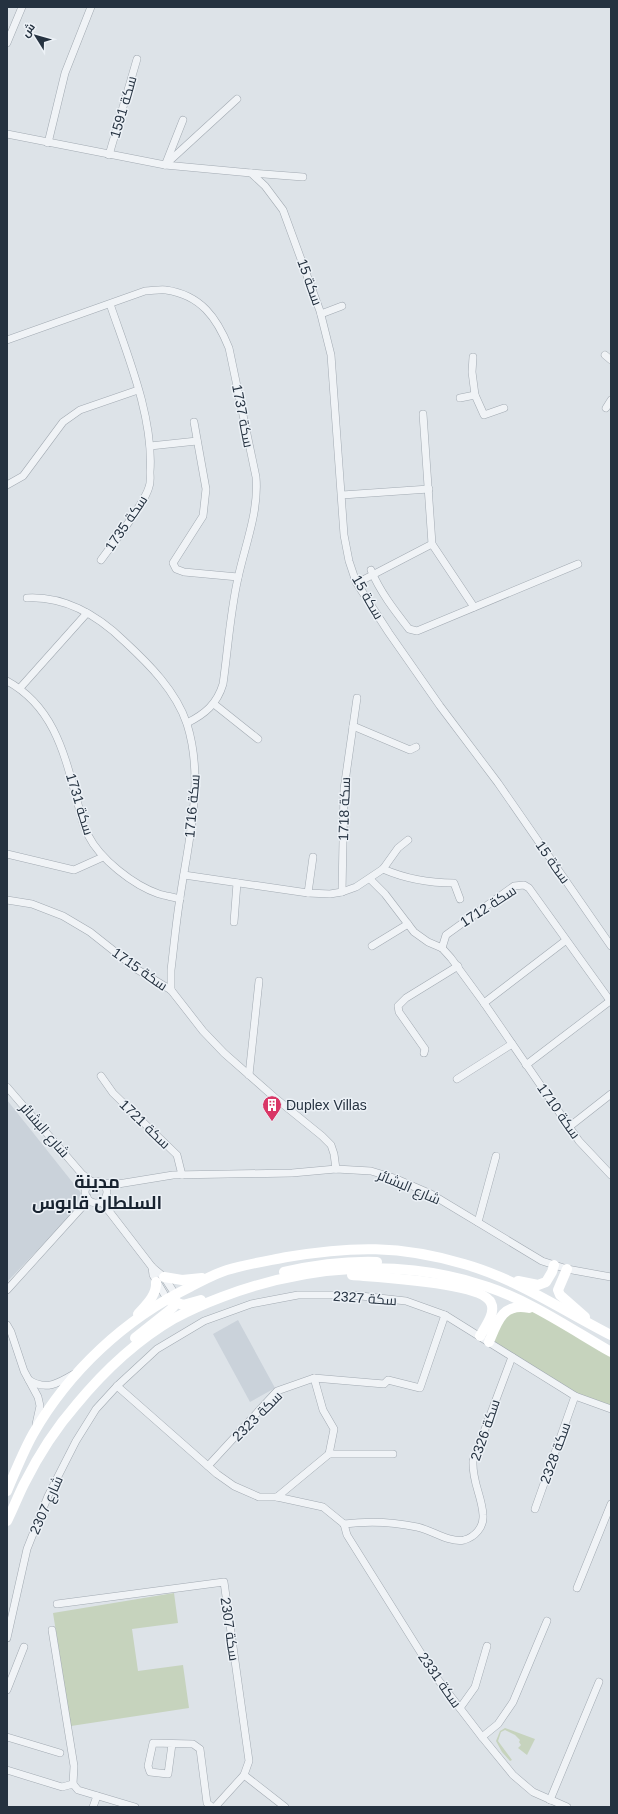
<svg xmlns="http://www.w3.org/2000/svg" width="618" height="1814" font-family="Arial,Cairo,sans-serif">
<style>
.built{fill:#cad2da}
.green{fill:#c6d3bd}
.lines{fill:none;stroke-linecap:round;stroke-linejoin:round}
.street-casing{stroke:#a2aab2;stroke-width:8}
.street{stroke:#f0f3f6;stroke-width:7}
.secondary{stroke:#fff;stroke-width:10}
.labels{text-anchor:middle;dominant-baseline:central;stroke-width:3;stroke-linejoin:round;paint-order:stroke}
.street-label{font-size:14px;fill:#253240;stroke:#ecf1f6}
.poi-label{font-size:14px;fill:#253240;stroke:#ecf1f6;text-anchor:start}
.district-label{font-size:18px;font-weight:bold;fill:#182330;stroke:#ecf1f6}
</style>
<rect width="100%" height="100%" fill="#dde3e8"/>
<g class="built">
<path d="M7,1100L81,1193L73,1213L7,1282Z"/>
<path d="M238,1320L275,1388L250,1402L213,1334Z"/>
</g>
<g class="green">
<path d="M509,1309H529L611,1353V1408L576,1396L490,1342Z"/>
<path d="M174,1593L178,1623L132,1629L138,1671L183,1665L189,1708L71,1726L53,1613Z"/>
<path d="M505,1728L535,1739L527,1755L518,1748L521,1745L519,1742L520,1740L515,1735L505,1730L501,1732L498,1741L512,1760L510,1761L502,1752L496,1741L500,1731Z"/>
</g>
<g class="lines">
<g class="street-casing">
<g id="street">
<path d="M7,43L22,7"/>
<path d="M7,134L165,165L251,173L265,186L283,210L320,311L331,355L344,535L349,561L356,582L389,633L440,706L498,783L611,946"/>
<path d="M48,143L65,73L91,7"/>
<path d="M109,155L137,59"/>
<path d="M166,163L183,120"/>
<path d="M165,165L237,99"/>
<path d="M251,173L303,177"/>
<path d="M321,314L342,306"/>
<path d="M7,340L145,291C152,291 160,289 166,290C201,295 217,318 229,348L256,477C259,512 245,545 238,578C230,613 228,649 223,684C217,704 205,714 187,723"/>
<path d="M605,355L611,360"/>
<path d="M473,357L472,372L475,395"/>
<path d="M460,398L475,395L484,415L504,408"/>
<path d="M606,408L611,400"/>
<path d="M423,414L432,544L474,607"/>
<path d="M194,422L206,489L203,516L173,563L176,569L184,572L238,577"/>
<path d="M150,446L197,441"/>
<path d="M7,485L23,476L63,422L80,410L138,390"/>
<path d="M342,495L429,489"/>
<path d="M101,560C113,543 144,505 149,487C151,482 150,476 150,472C154,418 127,354 110,304"/>
<path d="M371,570C380,592 395,611 409,629L417,631L578,564"/>
<path d="M357,583L432,544"/>
<path d="M27,598C65,596 97,615 124,641C149,664 176,691 187,724C205,781 188,842 180,898C176,922 174,946 171,970V990"/>
<path d="M7,681C53,706 64,752 77,800C80,811 82,825 88,835C100,859 133,885 159,894C166,896 173,897 180,899"/>
<path d="M20,688L87,613"/>
<path d="M214,704L258,739"/>
<path d="M353,726L410,750L416,747"/>
<path d="M7,854L74,870L103,857"/>
<path d="M383,869C406,879 428,883 454,883L460,899"/>
<path d="M184,875L308,893L330,894L342,892L356,887L383,869L398,848L408,840"/>
<path d="M370,879L385,894L414,932L428,942L442,948L451,958L484,1003L579,1141L611,1175"/>
<path d="M342,892L344,789L357,698"/>
<path d="M308,893L313,857"/>
<path d="M7,900L32,904L63,916L90,932L138,970L171,990L203,1031L224,1053L274,1097L322,1136L331,1145L334,1154L336,1169"/>
<path d="M234,922L237,883"/>
<path d="M372,946L408,924"/>
<path d="M442,948L446,935L514,886L524,885L529,888L611,1002"/>
<path d="M484,1003L565,941"/>
<path d="M424,1053L425,1049L399,1012L398,1006L406,998L458,966"/>
<path d="M526,1065L610,1001"/>
<path d="M249,1075L259,981"/>
<path d="M101,1076L113,1093L177,1155L182,1175"/>
<path d="M457,1079L512,1044"/>
<path d="M7,1087L82,1174L92,1182"/>
<path d="M569,1127L611,1094"/>
<circle cx="96" cy="1192" r="11"/>
<path d="M102,1183L118,1184L173,1175L292,1173L336,1169L371,1171L394,1178L431,1194L542,1261L567,1269L611,1277"/>
<path d="M102,1202L152,1267L164,1277L175,1294"/>
<path d="M478,1222L496,1156"/>
<path d="M152,1267L153,1275L167,1299"/>
<path d="M7,1290L83,1206L87,1197"/>
<path d="M7,1325L11,1332L24,1371L38,1397L40,1406L36,1424"/>
<path d="M29,1380C46,1391 59,1383 74,1374"/>
<path d="M117,1386L217,1474L234,1486L259,1497H277L323,1507L344,1524"/>
<path d="M329,1454H393"/>
<path d="M208,1466L277,1391L314,1378L384,1384L388,1380L420,1388L445,1315"/>
<path d="M277,1497L329,1454L334,1429L323,1410L314,1378"/>
<path d="M535,1509L575,1396"/>
<path d="M344,1524L347,1535L436,1677L482,1737L513,1775L533,1792L567,1807"/>
<path d="M344,1524C367,1521 394,1522 417,1527C432,1530 449,1543 464,1540C475,1537 484,1527 483,1515C482,1496 472,1482 473,1461L512,1357"/>
<path d="M577,1588L611,1504"/>
<path d="M57,1604L224,1582L249,1761L244,1775L215,1807"/>
<path d="M52,1630L74,1766L73,1784"/>
<path d="M7,1638L27,1549L48,1496L76,1441L96,1409L117,1386L157,1349L204,1321L251,1304L298,1295H352L406,1301L445,1315L575,1396L611,1409"/>
<path d="M7,1690L24,1647"/>
<path d="M460,1708L475,1687L487,1646"/>
<path d="M7,1737L60,1753"/>
<path d="M482,1737L498,1724L513,1702L547,1621"/>
<path d="M172,1744L168,1774L150,1772L148,1766L153,1743L193,1744L200,1749L207,1803L212,1807"/>
<path d="M7,1770L62,1787L73,1784L78,1790L135,1807"/>
<path d="M244,1775L285,1807"/>
<path d="M550,1800L599,1682"/>
<path d="M93,1807L97,1796"/>
</g>
</g>
<use href="#street" class="street"/>
<g class="secondary">
<path d="M567,1269L558,1290L560,1295L585,1317"/>
<path d="M284,1272C315,1265 345,1261 377,1262"/>
<path d="M352,1275C374,1277 483,1282 491,1303C496,1313 485,1327 480,1336"/>
<path d="M164,1277L182,1280L202,1278"/>
<path d="M518,1281L538,1285L546,1282L552,1272L554,1265"/>
<path d="M167,1299L183,1305L201,1300"/>
<path d="M138,1314C146,1305 157,1295 156,1282"/>
<path d="M135,1338L169,1311L174,1306L175,1297"/>
<path d="M489,1342C497,1322 503,1302 529,1308"/>
<path d="M7,1491C15,1472 23,1452 33,1434C69,1371 125,1319 190,1287C202,1281 214,1274 227,1270C247,1264 267,1261 287,1257C352,1246 400,1245 464,1264C517,1279 562,1310 611,1335"/>
<path d="M7,1521C13,1509 18,1496 24,1484C38,1456 55,1429 76,1405C104,1371 137,1340 175,1318C190,1310 206,1303 222,1297C306,1265 402,1257 488,1287C532,1302 571,1329 611,1352"/>
</g>
</g>
<defs>
<g id="building-pin" transform="scale(1)"><path d="M0 17L-7.5 6A9.5 9.5 0 1 1 7.5 6Z" fill="#d93666" stroke="#ecf1f6"/><path d="M-4-6H4V6H1V3H-1V6H-4ZM-2.5-4.3h1.7v1.8h-1.7ZM.8-4.3h1.7v1.8H.8ZM-2.5-1h1.7V.8h-1.7ZM.8-1h1.7V.8H.8Z" fill="#fff"/></g>
</defs>
<g fill-rule="evenodd">
<use href="#building-pin" x="272" y="1105"/>
</g>
<g class="labels">
<g class="street-label">
<text transform="translate(123 107) rotate(-74)">سكة 1591</text>
<text transform="translate(310 282) rotate(70)">سكة 15</text>
<text transform="translate(243 416) rotate(79)">سكة 1737</text>
<text transform="translate(126 523) rotate(-56)">سكة 1735</text>
<text transform="translate(368 597) rotate(60)">سكة 15</text>
<text transform="translate(80 804) rotate(73)">سكة 1731</text>
<text transform="translate(192 806) rotate(-85)">سكة 1716</text>
<text transform="translate(344 809) rotate(-88)">سكة 1718</text>
<text transform="translate(553 862) rotate(55)">سكة 15</text>
<text transform="translate(488 906) rotate(-33)">سكة 1712</text>
<text transform="translate(140 969) rotate(35)">سكة 1715</text>
<text transform="translate(559 1111) rotate(55)">سكة 1710</text>
<text transform="translate(145 1124) rotate(44)">سكة 1721</text>
<text transform="translate(45 1130) rotate(49)">شارع البشائر</text>
<text transform="translate(409 1187) rotate(23)">شارع البشائر</text>
<text transform="translate(365 1298) rotate(4)">سكة 2327</text>
<text transform="translate(257 1416) rotate(-45)">سكة 2323</text>
<text transform="translate(485 1430) rotate(-71)">سكة 2326</text>
<text transform="translate(555 1453) rotate(-70)">سكة 2328</text>
<text transform="translate(46 1505) rotate(-66)">2307 شارع</text>
<text transform="translate(230 1629) rotate(82)">سكة 2307</text>
<text transform="translate(440 1680) rotate(55)">سكة 2331</text>
</g>
<g class="poi-label">
<text x="286" y="1105">Duplex Villas</text>
</g>
<g class="district-label">
<text x="97" y="1182">مدينة<tspan x="97" dy="21">السلطان قابوس</tspan></text>
</g>
</g>
<rect width="618" height="1814" fill="none" stroke="#253240" stroke-width="16"/>
<g transform="translate(36 36) rotate(307)" stroke="#ecf1f6" stroke-width="3" paint-order="stroke">
<path d="M0-3L7 15L0 10L-7 15Z" fill="#253240"/>
<text y="-6" font-size="11" font-weight="bold" text-anchor="middle" fill="#253240">ش</text>
</g>
</svg>
